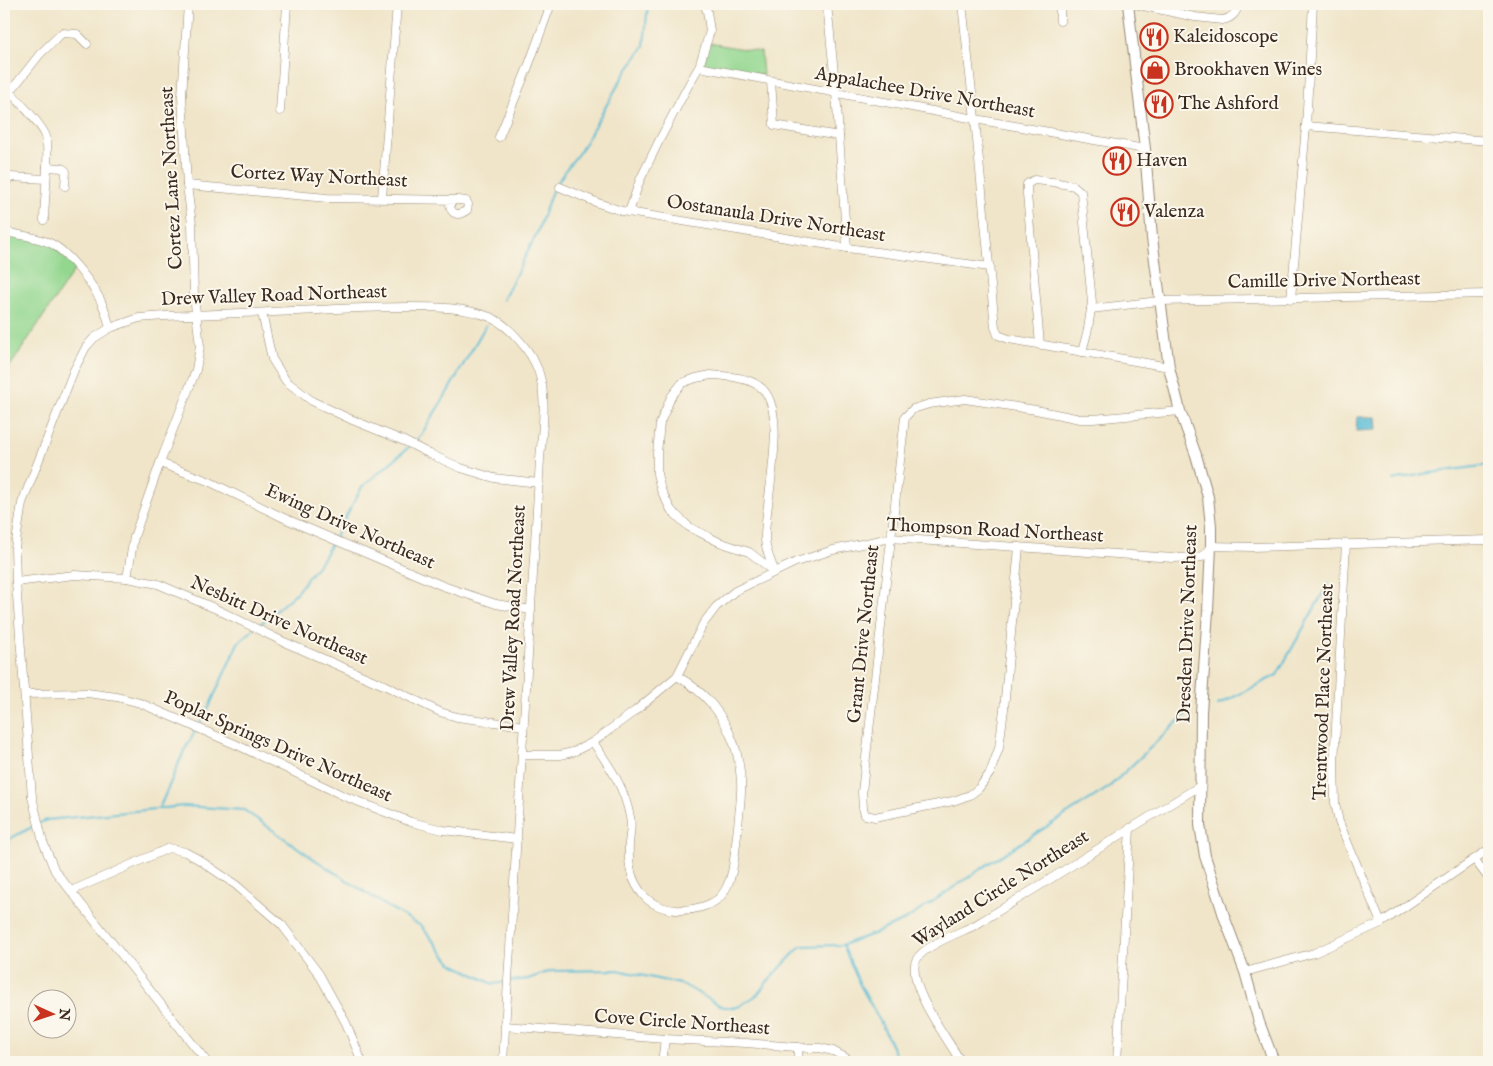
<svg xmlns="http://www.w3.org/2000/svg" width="1493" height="1066" font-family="'IM FELL English',serif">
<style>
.green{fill:#93d78f;stroke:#678056}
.water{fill:#57bbd5;stroke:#49727a}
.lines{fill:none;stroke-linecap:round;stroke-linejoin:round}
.stream{stroke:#57bbd5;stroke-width:2}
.street-casing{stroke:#968874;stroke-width:9}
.secondary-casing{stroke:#968874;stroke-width:12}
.street{stroke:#fff;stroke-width:8}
.secondary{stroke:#fff;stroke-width:10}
.labels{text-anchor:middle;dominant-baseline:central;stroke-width:4;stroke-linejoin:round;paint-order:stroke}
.poi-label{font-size:19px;fill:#3b2a1e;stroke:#fbf7ec;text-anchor:start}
.street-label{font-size:19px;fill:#3b2a1e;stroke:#fbf7ec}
</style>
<rect width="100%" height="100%" fill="#fbf7ec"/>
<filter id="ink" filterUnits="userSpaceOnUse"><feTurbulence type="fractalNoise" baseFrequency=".02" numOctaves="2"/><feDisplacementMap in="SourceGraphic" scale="10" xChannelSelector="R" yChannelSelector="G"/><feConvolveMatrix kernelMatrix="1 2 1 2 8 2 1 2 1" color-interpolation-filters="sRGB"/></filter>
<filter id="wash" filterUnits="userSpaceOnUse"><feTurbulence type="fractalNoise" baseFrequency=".0096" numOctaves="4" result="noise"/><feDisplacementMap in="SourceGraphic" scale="20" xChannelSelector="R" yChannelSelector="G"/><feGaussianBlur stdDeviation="1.12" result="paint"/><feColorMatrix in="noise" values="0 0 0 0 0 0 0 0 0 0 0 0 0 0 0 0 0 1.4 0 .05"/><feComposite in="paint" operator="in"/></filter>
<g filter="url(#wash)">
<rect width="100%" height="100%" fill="#f0e5c9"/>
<g class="green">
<path d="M709,43L761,52L763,75L703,65Z"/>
<path d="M4,233L49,240L75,269L7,371L4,379Z"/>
</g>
<path class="water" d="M1357,417H1376L1377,430L1356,431Z"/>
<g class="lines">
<g class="stream">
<path d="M503,300L537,233L552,191L567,168L581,150L622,78L644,46L648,4"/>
<path d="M413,444L419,438L447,393L486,325"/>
<path d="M1393,480L1423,474L1489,465"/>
<path d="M334,538L362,487L409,447"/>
<path d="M258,626L296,593L323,558L332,542"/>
<path d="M1218,705L1277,675L1328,584"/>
<path d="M199,725L209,707L238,643L254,629"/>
<path d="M159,809L184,751L196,730"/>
<path d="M40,823L47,820L184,806L244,810L314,859L388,907L421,926L451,963L493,984L506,982"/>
<path d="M4,850L11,838L36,825"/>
<path d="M843,945L860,985L880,1021L899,1062"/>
<path d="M511,981L528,979L551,971L618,970L684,985L723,1007H738L757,995L766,983L801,946L842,945L873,934L907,919L991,862L1108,788L1188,712"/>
</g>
</g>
</g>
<g filter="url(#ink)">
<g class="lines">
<g class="street-casing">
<g id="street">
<path d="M827,4L836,93L847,248"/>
<path d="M962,4L975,119L995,327L998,335L1009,339L1169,367"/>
<path d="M1060,4V21"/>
<path d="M1129,4L1139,5L1195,17L1222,20C1231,19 1237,13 1238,4"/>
<path d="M699,67L975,119L1145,149"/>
<path d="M771,81L774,125L839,136"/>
<path d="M10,92C22,105 37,119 45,134C51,145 44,204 44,220"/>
<path d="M4,96L10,92L40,54L62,33L77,34L87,44"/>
<path d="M280,111L287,4"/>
<path d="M1306,126L1489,141"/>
<path d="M499,137L528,67L551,4"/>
<path d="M47,167L62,168L66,171L65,186"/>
<path d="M4,184L10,177L46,179"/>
<path d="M187,185L327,198L459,200L466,201L468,204L467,210C456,218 449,213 450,200"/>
<path d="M560,187L598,203L622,211L847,248L990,267"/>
<path d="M382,198L397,4"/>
<path d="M629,212L640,180L659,141L688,86L699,67L710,31L707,11L704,4"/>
<path d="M4,232C20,235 38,237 52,244C69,253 96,288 103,306C106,313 108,320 110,328"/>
<path d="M1291,299L1306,126L1313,4"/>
<path d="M1091,309L1159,301L1489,294"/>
<path d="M262,313L272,359L286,381L312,401L350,419L404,441L430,454L461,468L494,478L539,483"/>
<path d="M1040,345L1027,194V184L1034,180L1053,182L1074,186L1081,192L1092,302L1088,329L1082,352"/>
<path d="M711,375C726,376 747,377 759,386C791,407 764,504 765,539C765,549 771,562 775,572L749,552L719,542L689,527L671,510L661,490L657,474V453L660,423L671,397L682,383L696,378Z"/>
<path d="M160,463L208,481L286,519L443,586L496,604L531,610"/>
<path d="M1346,543L1334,763L1335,803L1339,822L1381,923"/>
<path d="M1019,547L1004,709L999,748L990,773L979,788L970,795L953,801L875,817L865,815L863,808L862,792L905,417L913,409L929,404L965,399L1036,410L1080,419H1093L1180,411"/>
<path d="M127,578L134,537L160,463L196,370L200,346L194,296L192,224L187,185L182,96L188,4"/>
<path d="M16,582L74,575L127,578L158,584L214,608L284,642L386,686L440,712L457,717L524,726"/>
<path d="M25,694L87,693L117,697L140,703L237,745L344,796L411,822L443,830L517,839"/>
<path d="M593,742C610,767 624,786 630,817C632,825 630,834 629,843C628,864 630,880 644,896C653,906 669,911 682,910C694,910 709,906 718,899C725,893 730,881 732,872C735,857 736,842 738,827C739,812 742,796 741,781C740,769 738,755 734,744C723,713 705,692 677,676"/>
<path d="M523,755H560L573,752L593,742L635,711L677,676L703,624L716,607L735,591L796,562L833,550L890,538L1173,558L1202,557L1211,546L1252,547L1489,540"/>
<path d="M1475,860L1489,879"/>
<path d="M71,891L169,848L185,852L198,859L236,885L282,925L319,974L346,1023L362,1062"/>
<path d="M1245,972L1314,953L1381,923L1489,849"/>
<path d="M505,1026L665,1039L746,1043L808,1048H820L833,1051L848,1059L852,1062"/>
<path d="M207,1062L55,871L43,842L32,797L16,582L15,548L22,503L74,370L86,347L94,338L110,328L139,318L165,316C222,314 279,312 336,309C360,308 384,307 408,307C437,307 463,307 490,317C509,325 531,351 538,370C548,398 542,431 540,460L503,1062"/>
<path d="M662,1062L665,1039"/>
<path d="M798,1062V1047"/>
<path d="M961,1062C948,1039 910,991 915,964C917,947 963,932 977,924C1052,879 1125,831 1200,786"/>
<path d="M1117,1062L1130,828"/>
</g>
</g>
<g class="secondary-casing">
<path id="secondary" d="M1128,4L1145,149L1152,238L1169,367L1180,411L1196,455L1208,497L1211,526V546L1208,611L1201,712L1200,825L1205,856L1225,919L1245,972L1259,1022L1274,1062"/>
</g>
<use href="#street" class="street"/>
<use href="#secondary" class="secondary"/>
</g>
</g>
<defs>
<g id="restaurant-ring" transform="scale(1.4375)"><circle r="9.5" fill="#fbf7ec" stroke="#c8321e" stroke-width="1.5"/><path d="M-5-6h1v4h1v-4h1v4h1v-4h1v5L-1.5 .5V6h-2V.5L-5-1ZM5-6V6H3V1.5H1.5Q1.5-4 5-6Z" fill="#c8321e"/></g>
<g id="shop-ring" transform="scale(1.4375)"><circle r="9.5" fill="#fbf7ec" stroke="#c8321e" stroke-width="1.5"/><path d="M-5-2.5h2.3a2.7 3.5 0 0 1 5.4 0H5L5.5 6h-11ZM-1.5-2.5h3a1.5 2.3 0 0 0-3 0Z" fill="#c8321e"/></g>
</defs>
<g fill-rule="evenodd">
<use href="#restaurant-ring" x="1154" y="37"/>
<use href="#shop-ring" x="1155" y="70"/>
<use href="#restaurant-ring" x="1159" y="104"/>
<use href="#restaurant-ring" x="1117" y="161"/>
<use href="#restaurant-ring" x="1125" y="212"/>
</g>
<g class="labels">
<g class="poi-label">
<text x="1173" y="37">Kaleidoscope</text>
<text x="1174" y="70">Brookhaven Wines</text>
<text x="1178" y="104">The Ashford</text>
<text x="1136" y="161">Haven</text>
<text x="1144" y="212">Valenza</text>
</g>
<g class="street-label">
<text transform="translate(925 93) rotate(10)">Appalachee Drive Northeast</text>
<text transform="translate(319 177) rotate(3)">Cortez Way Northeast</text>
<text transform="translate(172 178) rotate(-93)">Cortez Lane Northeast</text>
<text transform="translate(776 219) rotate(9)">Oostanaula Drive Northeast</text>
<text transform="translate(1324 281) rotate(-1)">Camille Drive Northeast</text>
<text transform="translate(274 296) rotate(-2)">Drew Valley Road Northeast</text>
<text transform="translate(350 527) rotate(24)">Ewing Drive Northeast</text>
<text transform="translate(995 531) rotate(3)">Thompson Road Northeast</text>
<text transform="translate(514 618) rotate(-87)">Drew Valley Road Northeast</text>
<text transform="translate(279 621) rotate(24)">Nesbitt Drive Northeast</text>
<text transform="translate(1188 624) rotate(-88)">Dresden Drive Northeast</text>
<text transform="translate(864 634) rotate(-84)">Grant Drive Northeast</text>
<text transform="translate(1324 692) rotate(-88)">Trentwood Place Northeast</text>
<text transform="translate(278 747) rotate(24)">Poplar Springs Drive Northeast</text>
<text transform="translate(1001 889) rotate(-32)">Wayland Circle Northeast</text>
<text transform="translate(682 1023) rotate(4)">Cove Circle Northeast</text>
</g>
</g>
<rect width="1493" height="1066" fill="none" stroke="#fbf7ec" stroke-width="20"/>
<g transform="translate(52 1014) rotate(93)"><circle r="24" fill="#fbf7ec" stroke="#aea59a"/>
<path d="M0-4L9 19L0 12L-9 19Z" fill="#c8321e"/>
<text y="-8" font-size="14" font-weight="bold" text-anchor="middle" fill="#3b2a1e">N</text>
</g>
</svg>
